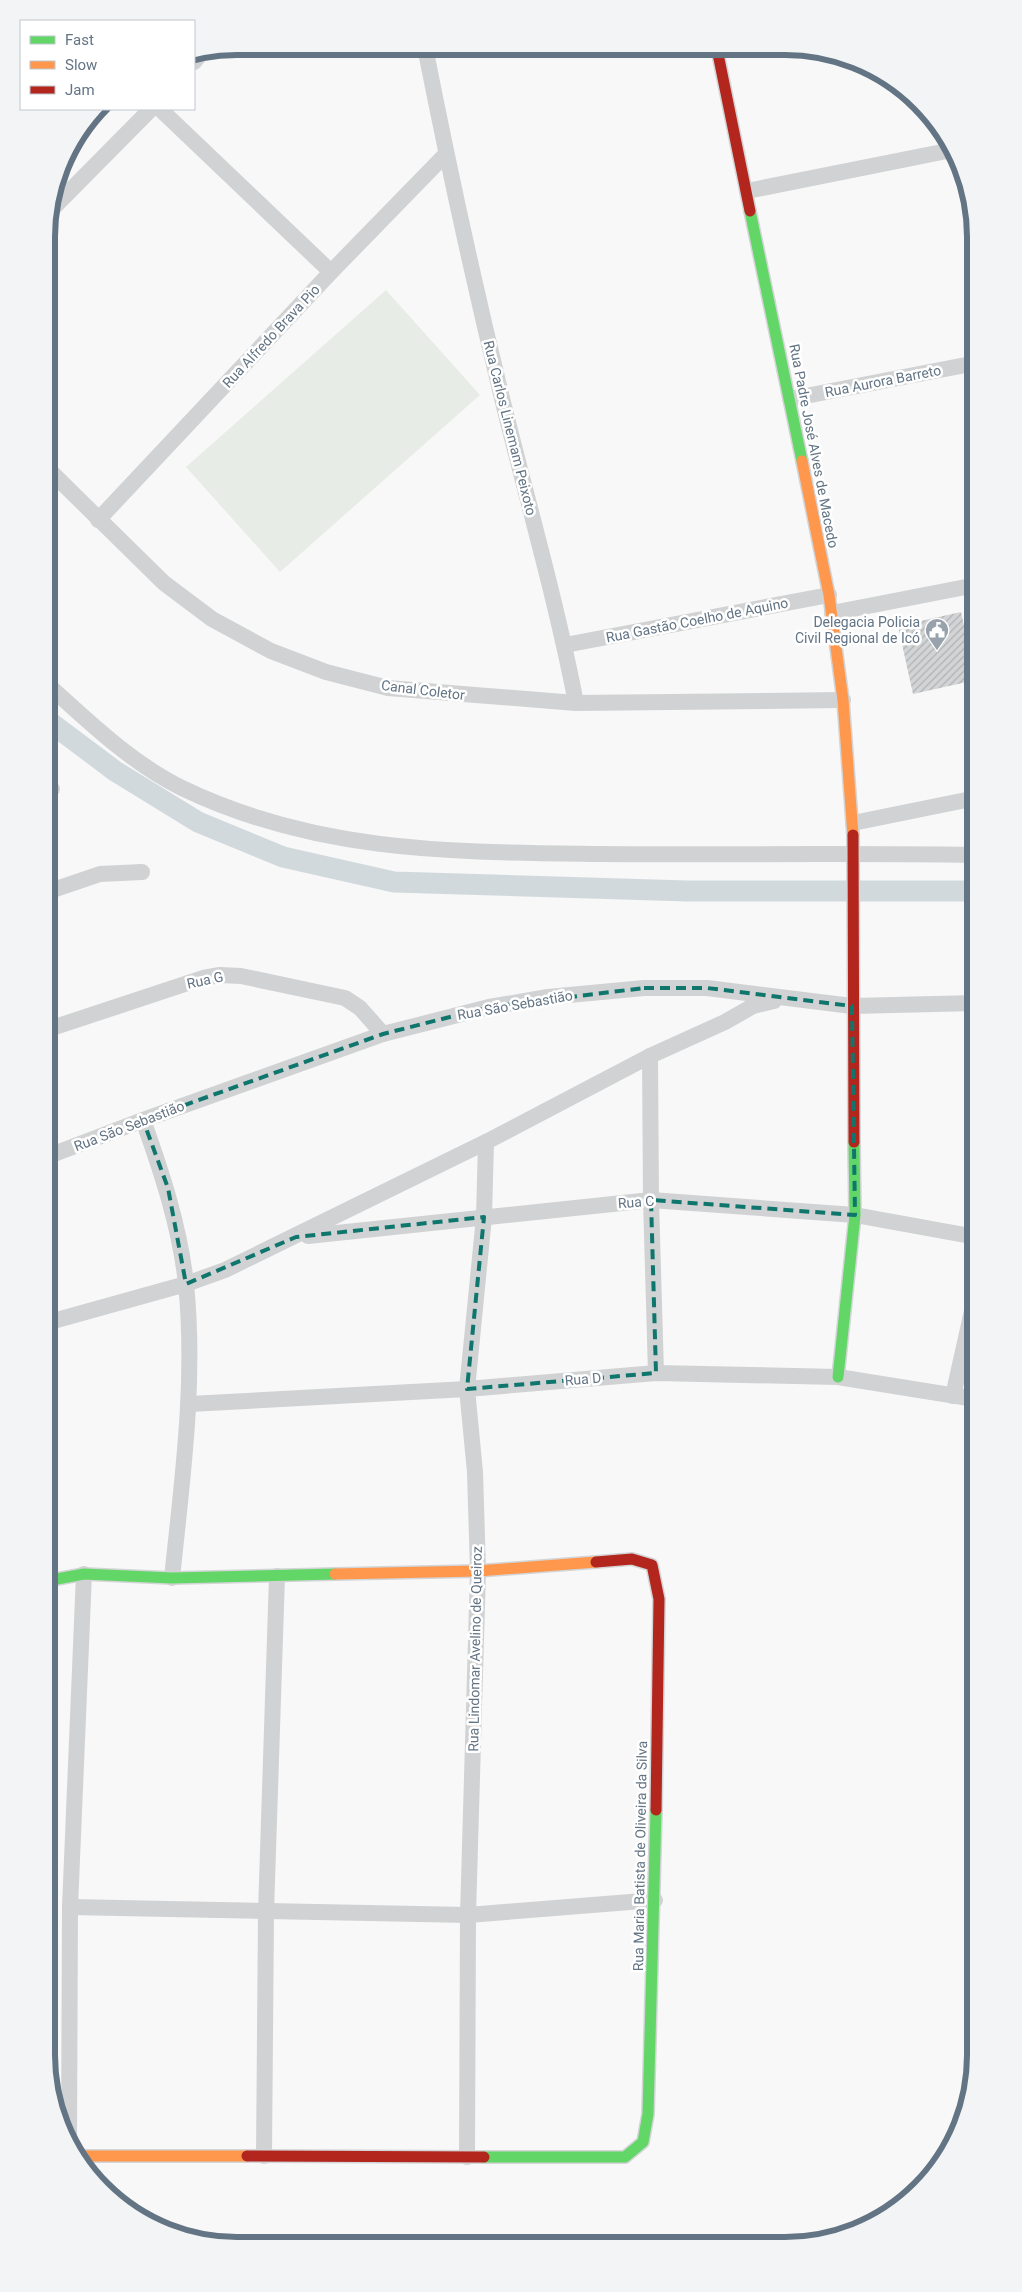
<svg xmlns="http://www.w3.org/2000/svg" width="1022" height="2292" font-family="Roboto,sans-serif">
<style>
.garden{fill:#e8ece6}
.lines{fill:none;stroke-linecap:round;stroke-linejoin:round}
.canal{stroke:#d2d9dd;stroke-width:21}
.building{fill:url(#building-hatch)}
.fast-casing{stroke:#d3d5d7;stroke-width:14}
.slow-casing{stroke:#d3d5d7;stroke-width:14}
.jam-casing{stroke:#d3d5d7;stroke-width:14}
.street{stroke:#d1d2d3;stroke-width:16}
.fast{stroke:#63d668;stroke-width:11}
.slow{stroke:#ff974d;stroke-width:11}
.jam{stroke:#b3261e;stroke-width:11}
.marked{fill:none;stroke:#0f766e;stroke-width:4;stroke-dasharray:10 6;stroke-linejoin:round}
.labels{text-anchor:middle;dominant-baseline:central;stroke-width:5;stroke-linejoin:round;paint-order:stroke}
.street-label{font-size:14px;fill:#637484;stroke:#fff}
.poi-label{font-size:14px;fill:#637484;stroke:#fff;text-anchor:end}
.rim{fill:none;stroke:#637484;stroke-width:6}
</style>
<defs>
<pattern id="building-hatch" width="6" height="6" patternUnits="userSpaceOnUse" patternTransform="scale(1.25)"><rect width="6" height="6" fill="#d3d4d5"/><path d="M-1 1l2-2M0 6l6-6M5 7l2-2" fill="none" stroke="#afb1b2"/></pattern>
</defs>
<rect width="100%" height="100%" fill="#f8f8f8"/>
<path class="garden" d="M386,290L480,395L280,572L186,467Z"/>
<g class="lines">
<path class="canal" d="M47,720L115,771L198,822L283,857L394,882L687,891H976"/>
</g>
<path class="building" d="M961,612L976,680L913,694L898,626Z"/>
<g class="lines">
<g class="fast-casing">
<g id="fast">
<path d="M750,211L802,461"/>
<path d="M838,1377L855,1215L854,1142"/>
<path d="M46,1581L84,1574L172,1578L335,1574"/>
<path d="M484,2157H625L643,2142L648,2114L656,1810"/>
</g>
</g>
<g class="slow-casing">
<g id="slow">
<path d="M802,461L829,595L843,700L853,835"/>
<path d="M335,1574L478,1571L596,1562"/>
<path d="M76,2156H247"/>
</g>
</g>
<g class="jam-casing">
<g id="jam">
<path d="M717,49L750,211"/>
<path d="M853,835L854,1142"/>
<path d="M596,1562L632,1559L652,1565L659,1599L656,1810"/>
<path d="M247,2156L484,2157"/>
</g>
</g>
<g class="street">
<path d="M425,47C448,164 473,279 501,394C526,497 556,599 576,703"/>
<path d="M194,62L201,53"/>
<path d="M160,109L331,272"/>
<path d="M747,191L952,150"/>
<path d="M50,211L151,109"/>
<path d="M790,399L976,363"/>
<path d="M47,468L164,583L212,619L271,651L326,672L388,688L576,703L843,700"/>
<path d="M98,520L331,272L446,154"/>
<path d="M832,613L976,585"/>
<path d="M565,645L829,595"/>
<path d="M47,684C88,721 131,763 182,788C317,853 453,852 599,854C724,855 850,853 976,855"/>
<path d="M47,791L52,789"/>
<path d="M853,823L976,798"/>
<path d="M47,892L100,874L142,872"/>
<path d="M46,1030L203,978L220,975L241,976L345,998L360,1008L383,1034"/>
<path d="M650,1056L651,1200L656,1373"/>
<path d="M143,1120C162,1173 180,1228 186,1284C196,1382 182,1481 172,1578"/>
<path d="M46,1157L143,1120L383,1034L489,1007L548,997L644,988H707L852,1006L976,1003"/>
<path d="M308,1236L651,1200L855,1215L976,1237"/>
<path d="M46,1323L186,1284L225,1270L486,1142L650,1056L725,1022L753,1006L774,1001"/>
<path d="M953,1396L976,1293"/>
<path d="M190,1404L467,1389L656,1373L838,1377L975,1399"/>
<path d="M70,1907L468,1915L655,1900"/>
<path d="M69,2142L70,1907L84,1574"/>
<path d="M264,2156L266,1912L277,1576"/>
<path d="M467,2157L468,1915L478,1571L475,1472L467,1389L484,1217L486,1142"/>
</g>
<use href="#fast" class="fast"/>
<use href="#slow" class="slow"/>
<use href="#jam" class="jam"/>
</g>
<path class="marked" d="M644,988H707L852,1006L855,1215L651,1200L656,1373L467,1389L484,1217L296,1237L186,1284L168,1188L143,1120L383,1034L489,1007Z"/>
<defs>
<g id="civic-pin" transform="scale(1.25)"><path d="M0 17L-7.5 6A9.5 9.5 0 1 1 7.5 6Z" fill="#97a2ad" stroke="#fff"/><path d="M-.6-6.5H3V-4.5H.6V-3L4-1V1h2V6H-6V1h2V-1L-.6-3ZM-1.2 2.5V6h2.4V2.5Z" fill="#fff"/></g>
</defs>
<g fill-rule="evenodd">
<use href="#civic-pin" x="937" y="630"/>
</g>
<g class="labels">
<g class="street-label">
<text transform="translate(271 336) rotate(-47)">Rua Alfredo Brava Pio</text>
<text transform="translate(883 381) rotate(-11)">Rua Aurora Barreto</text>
<text transform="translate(510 428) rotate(76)">Rua Carlos Linemam Peixoto</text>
<text transform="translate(814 446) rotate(79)">Rua Padre José Alves de Macedo</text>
<text transform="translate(697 620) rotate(-11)">Rua Gastão Coelho de Aquino</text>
<text transform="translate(423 690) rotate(7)">Canal Coletor</text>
<text transform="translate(205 980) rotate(-12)">Rua G</text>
<text transform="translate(515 1005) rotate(-10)">Rua São Sebastião</text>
<text transform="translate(129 1126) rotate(-21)">Rua São Sebastião</text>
<text transform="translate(636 1202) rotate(-4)">Rua C</text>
<text transform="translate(583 1379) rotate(-5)">Rua D</text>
<text transform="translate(475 1649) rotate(-89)">Rua Lindomar Avelino de Queiroz</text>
<text transform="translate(640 1856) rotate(-89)">Rua Maria Batista de Oliveira da Silva</text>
</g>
<g class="poi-label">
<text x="920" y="622">Delegacia Policia<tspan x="920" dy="16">Civil Regional de Icó</tspan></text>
</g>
</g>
<path d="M0 0H1022V2292H0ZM237 55H785A182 182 0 0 1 967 237V2055A182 182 0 0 1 785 2237H237A182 182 0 0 1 55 2055V237A182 182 0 0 1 237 55Z" fill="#f3f4f5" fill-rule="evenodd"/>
<path class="rim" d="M237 55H785A182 182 0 0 1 967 237V2055A182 182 0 0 1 785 2237H237A182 182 0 0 1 55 2055V237A182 182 0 0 1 237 55Z"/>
<rect x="20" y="20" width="175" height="90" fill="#ffffff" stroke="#c1c7ce"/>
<rect x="30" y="36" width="25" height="8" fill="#63d668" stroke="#c1c7ce"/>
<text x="65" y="45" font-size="15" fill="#637484">Fast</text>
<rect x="30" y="61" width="25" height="8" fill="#ff974d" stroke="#c1c7ce"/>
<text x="65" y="70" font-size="15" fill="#637484">Slow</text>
<rect x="30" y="86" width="25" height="8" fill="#b3261e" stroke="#c1c7ce"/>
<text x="65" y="95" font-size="15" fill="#637484">Jam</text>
</svg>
